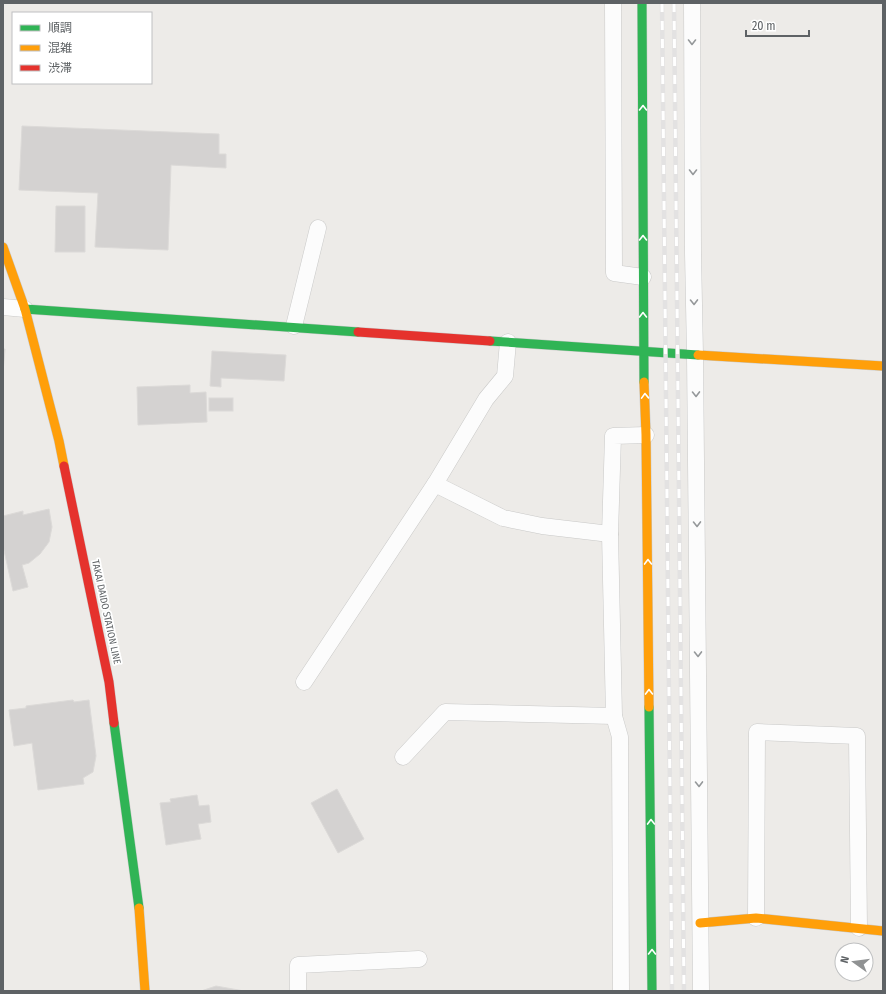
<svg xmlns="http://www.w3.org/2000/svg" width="886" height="994" font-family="'Fira Sans Condensed','Noto Sans JP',sans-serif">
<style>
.building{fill:#d4d2d1;stroke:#dcdad8}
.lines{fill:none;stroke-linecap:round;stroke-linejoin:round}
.street-casing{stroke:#c9c9c8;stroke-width:17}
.fast-casing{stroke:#c9c9c8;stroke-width:10}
.slow-casing{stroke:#c9c9c8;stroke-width:10}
.jam-casing{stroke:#c9c9c8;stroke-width:10}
.street{stroke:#fcfcfc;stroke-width:16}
.fast{stroke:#30b455;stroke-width:9}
.slow{stroke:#ff9f0a;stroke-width:9}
.jam{stroke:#e5322d;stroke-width:9}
.rail-casing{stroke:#e3e2e2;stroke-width:4.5}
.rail{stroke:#fff;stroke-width:3;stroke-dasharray:9;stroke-linecap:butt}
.oneway{stroke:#95989a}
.oneway2{stroke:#fff}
.labels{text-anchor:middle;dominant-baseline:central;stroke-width:3.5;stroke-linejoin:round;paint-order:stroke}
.street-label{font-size:10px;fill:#5e6265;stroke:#fff}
</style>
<rect width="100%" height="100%" fill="#edebe8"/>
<g class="building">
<path d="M22,126L219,134V154H226V168L171,165L168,250L95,247L98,193L19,190Z"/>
<path d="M56,206H85V252H55Z"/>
<path d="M3,349H5L3,372Z"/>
<path d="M212,351L286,355L284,381L221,378V387L210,386Z"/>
<path d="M190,385V393L206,392L207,422L138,425L137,387Z"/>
<rect x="209" y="398" width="24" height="13"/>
<path d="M49,509L52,527L49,542L40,554L29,563L22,565L28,587L13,591L3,546V516L23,511V515Z"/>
<path d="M73,700L74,702L89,700L96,756L93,772L83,778L84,784L38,790L32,743L14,746L9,710L26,708V706Z"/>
<path d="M337,789L364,839L338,853L311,803Z"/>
<path d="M197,795L199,806L209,805L211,822L198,824L201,839L166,845L160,803L171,802L170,799Z"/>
<path d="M216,986L244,991H247H201Z"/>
</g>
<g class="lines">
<g class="street-casing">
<g id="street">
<path d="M613,3L614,273L643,277"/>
<path d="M692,3L693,253L695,355L701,991"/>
<path d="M3,307L25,309"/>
<path d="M294,326L318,228"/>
<path d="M435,484L503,518L542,526L610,534"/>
<path d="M304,682L435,484L486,399L505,376L508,342"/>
<path d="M403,757L445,712L614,716"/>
<path d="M756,918L757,732L857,736L859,928"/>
<path d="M298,991V965L419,959"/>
<path d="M621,991L620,737L614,716L610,534L613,436L646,435"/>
</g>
</g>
<g class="fast-casing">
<g id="fast">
<path d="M642,3L644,382"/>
<path d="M25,309L358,332"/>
<path d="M490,341L698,355"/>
<path d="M649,707L652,991"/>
<path d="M114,723L139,908"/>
</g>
</g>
<g class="slow-casing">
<g id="slow">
<path d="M3,247L25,309L59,441L64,466"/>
<path d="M698,355L883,366"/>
<path d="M644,382L646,435L649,707"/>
<path d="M139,908L145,991"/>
<path d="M700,923L756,918L883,931"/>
</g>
</g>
<g class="jam-casing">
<g id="jam">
<path d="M358,332L490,341"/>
<path d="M64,466L109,682L114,723"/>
</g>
</g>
<use href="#street" class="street"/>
<use href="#fast" class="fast"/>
<use href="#slow" class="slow"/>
<use href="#jam" class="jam"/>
<g class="rail-casing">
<g id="rail">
<path d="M662,3L672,991"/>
<path d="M674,3L684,991"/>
</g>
</g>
<use href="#rail" class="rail"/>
</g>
<defs><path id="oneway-chevron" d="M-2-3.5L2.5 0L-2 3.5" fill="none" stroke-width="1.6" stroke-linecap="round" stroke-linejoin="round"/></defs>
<g class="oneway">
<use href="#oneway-chevron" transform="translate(692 42) rotate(90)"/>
<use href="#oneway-chevron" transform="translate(693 172) rotate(90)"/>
<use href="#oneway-chevron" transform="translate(694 302) rotate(89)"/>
<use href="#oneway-chevron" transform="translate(696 394) rotate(89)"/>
<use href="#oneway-chevron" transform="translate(697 524) rotate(89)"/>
<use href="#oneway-chevron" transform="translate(698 654) rotate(89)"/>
<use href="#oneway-chevron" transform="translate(699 784) rotate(89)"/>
</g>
<g class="oneway2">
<use href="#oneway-chevron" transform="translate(643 108) rotate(-90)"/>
<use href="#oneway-chevron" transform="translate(643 238) rotate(-90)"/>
<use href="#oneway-chevron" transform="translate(643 315) rotate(-90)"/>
<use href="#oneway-chevron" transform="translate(645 396) rotate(-92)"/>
<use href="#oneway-chevron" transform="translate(648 562) rotate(-91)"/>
<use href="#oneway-chevron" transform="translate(649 692) rotate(-91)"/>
<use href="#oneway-chevron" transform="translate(651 822) rotate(-91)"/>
<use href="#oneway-chevron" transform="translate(652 952) rotate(-90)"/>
</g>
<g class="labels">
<g class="street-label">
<text transform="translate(106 612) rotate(78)">TAKAI DAIDO STATION LINE</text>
</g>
</g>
<rect width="886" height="994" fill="none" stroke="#5e6265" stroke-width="8"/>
<rect x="12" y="12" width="140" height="72" fill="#ffffff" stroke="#bfc0c1"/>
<rect x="20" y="25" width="20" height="6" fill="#30b455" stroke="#bfc0c1"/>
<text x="48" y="32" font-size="12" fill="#5e6265">順調</text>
<rect x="20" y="45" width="20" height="6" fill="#ff9f0a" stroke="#bfc0c1"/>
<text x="48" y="52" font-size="12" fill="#5e6265">混雑</text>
<rect x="20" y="65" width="20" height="6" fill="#e5322d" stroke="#bfc0c1"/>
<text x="48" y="72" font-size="12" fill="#5e6265">渋滞</text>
<g transform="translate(854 962) rotate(284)"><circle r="19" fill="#ffffff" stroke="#bfc0c1"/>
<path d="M0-3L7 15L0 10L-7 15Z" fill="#909293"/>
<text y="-6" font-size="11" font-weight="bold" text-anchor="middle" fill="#5e6265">N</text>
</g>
<path d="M746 30v6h63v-6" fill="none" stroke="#5e6265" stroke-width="2"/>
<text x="752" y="30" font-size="12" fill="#5e6265" stroke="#ffffff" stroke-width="3" paint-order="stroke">20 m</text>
</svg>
